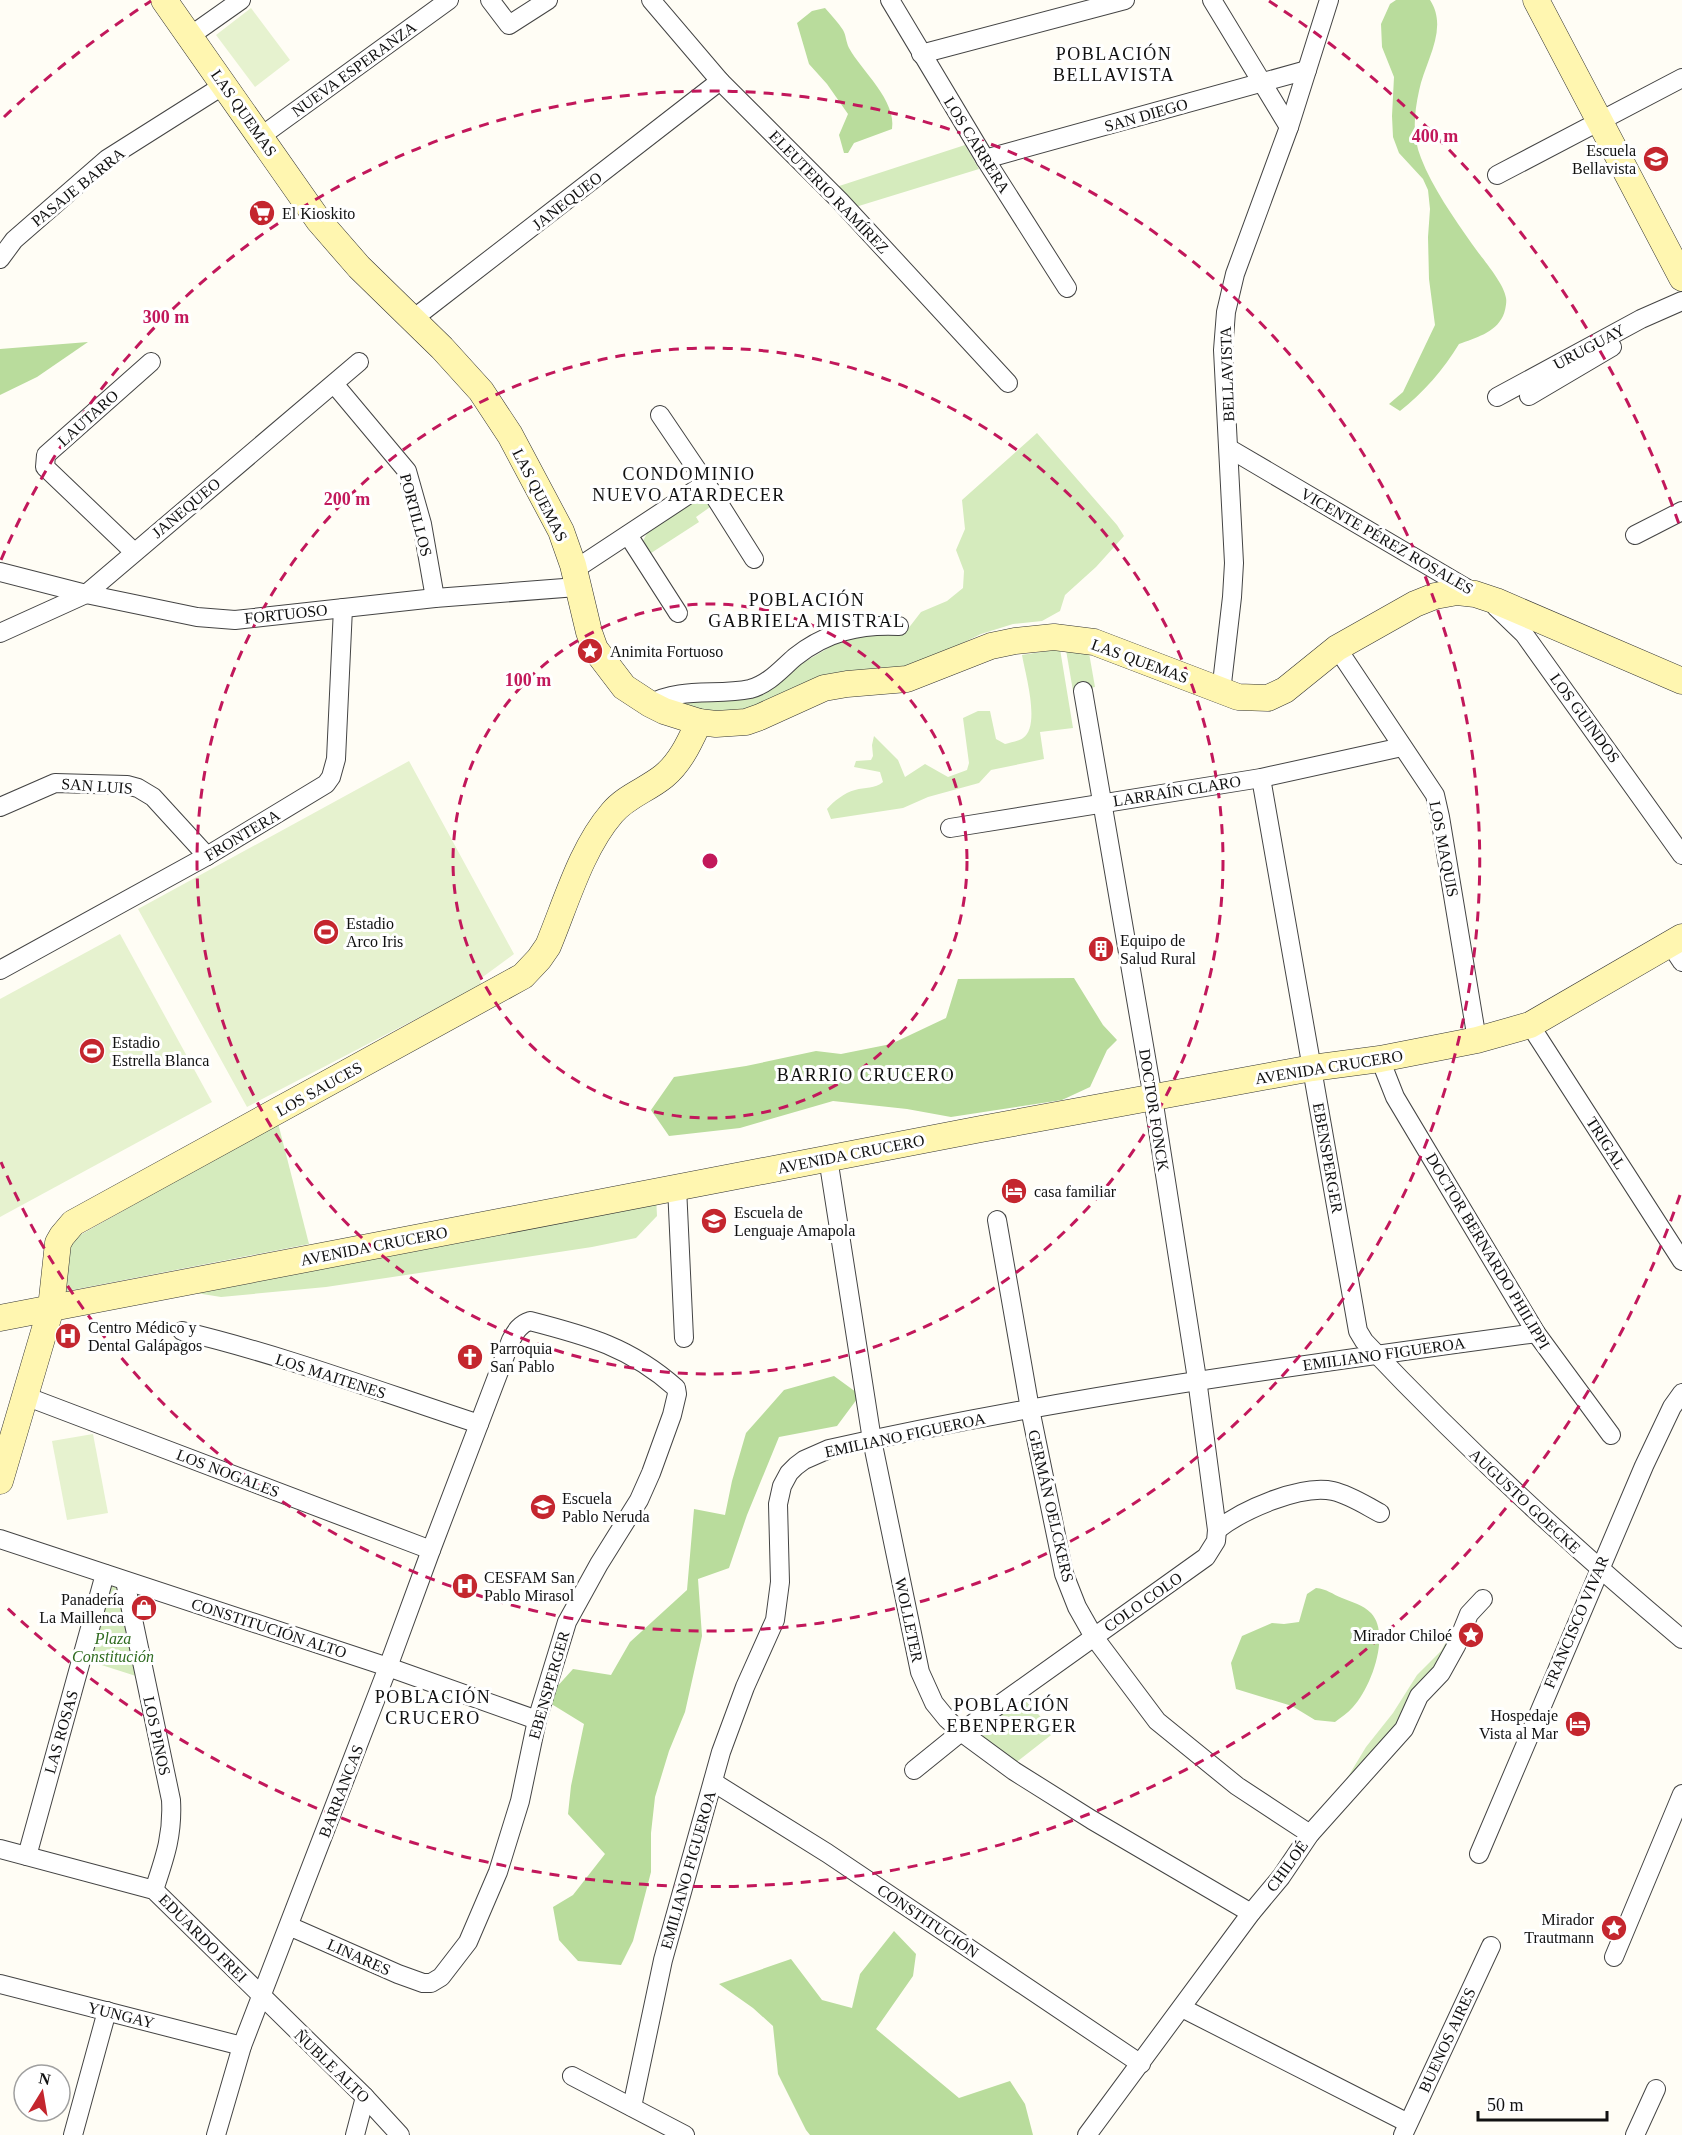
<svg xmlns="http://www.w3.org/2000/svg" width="1682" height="2135" font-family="'Times New Roman',serif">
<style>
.green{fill:#d5ebbd}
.forest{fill:#b9dc9c}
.pitch{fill:#e6f2cf}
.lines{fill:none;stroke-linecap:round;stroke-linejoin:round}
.street-casing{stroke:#444;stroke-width:20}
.secondary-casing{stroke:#333;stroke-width:27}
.street{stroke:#fff;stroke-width:18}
.secondary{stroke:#fff6b0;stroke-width:26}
.ring{fill:none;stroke:#c2185b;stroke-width:3;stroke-dasharray:10 8}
.labels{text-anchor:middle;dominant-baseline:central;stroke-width:6;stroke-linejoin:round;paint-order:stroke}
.street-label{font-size:16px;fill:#111;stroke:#fff}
.poi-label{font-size:16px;fill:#111;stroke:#fff;text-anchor:start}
.park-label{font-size:16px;font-style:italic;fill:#2f6b1f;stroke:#fff}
.neighbourhood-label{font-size:18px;letter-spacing:1.5px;fill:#111;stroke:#fff}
.centre{fill:#c2185b;stroke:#fff;stroke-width:3}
.ring-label{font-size:18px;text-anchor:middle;font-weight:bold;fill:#c2185b;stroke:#fff;stroke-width:6;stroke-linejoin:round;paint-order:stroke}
</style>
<rect width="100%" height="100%" fill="#fffdf5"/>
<g class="green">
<path d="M965,145L979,169L849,209L830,189Z"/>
<path d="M1037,433L1117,525L1124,536L1096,567L1065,595L1060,611L1042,621L1013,624L981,634L922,663L888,669L779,696L733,714L686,708L678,700L789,671L842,640L863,636L904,634L921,612L947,601L963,588L964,571L956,550L965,529L962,500Z"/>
<path d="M703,496L713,505L696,517L699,522L648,555L642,543L647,533Z"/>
<path d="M1060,649L1073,728L1040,732L1044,759L991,770L979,783L928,797L903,808L831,819L827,809C834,801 844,793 855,790C865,787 875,789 883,782L880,772L854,767L856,761L871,760L873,756L872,745L874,736L898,760L905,777L925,764L948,777L967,770L969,763L963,718L978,711H990L996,739L1005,744C1011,742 1019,741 1023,738C1041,726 1025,673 1022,655Z"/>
<path d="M1066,650L1089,653L1095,687L1073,691Z"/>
<path d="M278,1123L309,1244L62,1292L65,1256L75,1238Z"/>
<path d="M656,1196L657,1216L636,1238L592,1247L326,1287L221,1297L171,1289Z"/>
<path d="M107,1585L122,1589L139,1677L89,1661Z"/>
<path d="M1456,1630L1406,1716L1357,1771L1346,1780L1366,1747L1393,1713L1417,1675L1441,1651L1450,1635Z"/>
<path d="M1023,1698L1055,1732L1014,1764C1002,1754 985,1745 980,1729L984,1723Z"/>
</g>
<g class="forest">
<path d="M1396,0H1430C1449,29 1425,61 1419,91C1414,114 1412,136 1421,158C1432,187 1454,218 1472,244C1481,257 1504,283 1506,298C1507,302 1505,312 1503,316C1495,333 1475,338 1459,344C1444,369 1423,393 1400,411L1389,404L1403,392L1435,325L1429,279L1428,237L1430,209L1428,190L1423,179L1399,153L1393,137L1392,116L1394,77L1382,47L1381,24L1390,4Z"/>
<path d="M825,8C831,15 838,22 843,30C846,35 846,42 849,48C861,70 897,101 892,129L854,143L848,153H844L839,135L848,114L827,84L809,64L797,23L812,11Z"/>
<path d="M88,342L37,377L0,395V349Z"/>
<path d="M1074,978L1103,1025L1117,1040L1107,1050L1090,1087L1062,1100L951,1117L907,1109L833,1101L740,1128L669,1136L651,1110L674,1077L746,1066L816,1051L841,1054L891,1044L946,1018L958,979Z"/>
<path d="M834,1376L860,1395L837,1426L779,1437L747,1515L729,1568L698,1579L702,1636L685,1712L669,1751L655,1797L651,1833V1872L633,1941L621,1965L578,1961L559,1940L553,1907L573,1895L605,1854L568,1814L571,1786L584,1724L545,1700L573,1669L611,1675L630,1642L687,1590L694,1509L725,1515L732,1481L746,1433L784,1390Z"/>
<path d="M1316,1588C1327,1589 1332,1594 1342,1598C1352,1602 1363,1605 1371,1613C1391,1634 1371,1688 1353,1707C1348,1713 1341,1717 1335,1722L1315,1720L1292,1706L1236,1689L1231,1663L1242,1636L1272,1623L1284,1624L1299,1622L1307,1594Z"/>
<path d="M894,1931L916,1954L913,1976L876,2029L959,2098L1010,2081L1025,2104L1033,2135H810L806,2130L778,2074L773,2026L753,2008L719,1984L791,1959L822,2000L852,2008L860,1974Z"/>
</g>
<g class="pitch">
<path d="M251,8L290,60L255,87L216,35Z"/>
<path d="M409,761L514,954L480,979L481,985L247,1107L138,909Z"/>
<path d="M120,934L212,1102L0,1217V999Z"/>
<path d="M93,1434L108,1513L67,1520L52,1441Z"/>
</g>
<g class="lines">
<g class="street-casing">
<g id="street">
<path d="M490,0L509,25L548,0"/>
<path d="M651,0L720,81L840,201L1008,383"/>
<path d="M890,0L987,162L1067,288"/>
<path d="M1212,0L1289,127"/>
<path d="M190,36L241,0"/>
<path d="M921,54L1125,0"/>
<path d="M260,137L449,0"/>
<path d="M985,159L1307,70"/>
<path d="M1497,175L1682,78"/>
<path d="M0,259L14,240L107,159L224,85"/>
<path d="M413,319L720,81"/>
<path d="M335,385L407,471L422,524L435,598"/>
<path d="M1529,396L1612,347"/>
<path d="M1497,397L1641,319L1682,301"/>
<path d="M660,415L706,483L754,559"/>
<path d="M1230,449L1473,592"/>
<path d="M628,535L678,613"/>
<path d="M1635,535L1682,511"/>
<path d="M134,552L45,467L46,455L151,362"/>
<path d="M574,570L706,483"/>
<path d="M0,572L86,594L197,617L235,620L435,598L577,587"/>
<path d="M1496,607L1524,634L1682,855"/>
<path d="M0,633L86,594L359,362"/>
<path d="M1337,648L1435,795L1440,817L1477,1040"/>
<path d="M1221,692L1232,597L1234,563L1223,350L1226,312L1235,274L1289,127L1329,0"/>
<path d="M650,704C680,687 717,696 750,689C769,684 781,669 795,657C826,632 860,624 899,626"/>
<path d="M1261,778L1358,1331L1364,1341C1464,1447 1570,1545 1682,1639"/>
<path d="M0,807L55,783L127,785L138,788L153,797L207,856"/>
<path d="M950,828L1261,778L1402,747"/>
<path d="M1670,944L1682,962"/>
<path d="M0,970L207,856L326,784L331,777L336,759L343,608"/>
<path d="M1530,1025L1682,1261"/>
<path d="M1380,1059L1395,1097L1536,1333L1611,1435"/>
<path d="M828,1158L872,1440L920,1672L934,1703L947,1719L961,1732L1014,1771L1092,1820L1251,1913"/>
<path d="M677,1187L684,1338"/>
<path d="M997,1220L1030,1409L1064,1574L1077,1607L1094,1637L1157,1721L1237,1786L1310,1834"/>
<path d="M182,1331C283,1355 381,1392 479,1424"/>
<path d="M25,1396L431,1550"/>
<path d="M1217,1530C1242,1510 1301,1484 1333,1491C1350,1495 1365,1505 1380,1513"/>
<path d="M0,1539L388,1667L537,1720"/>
<path d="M125,1581L171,1800C173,1835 165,1857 154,1890"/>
<path d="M914,1770L961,1732L1206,1557L1216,1541L1217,1530L1197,1379L1153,1098L1083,691"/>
<path d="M713,1782L827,1853L1141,2064"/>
<path d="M0,1849L154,1890L365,2097L400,2135"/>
<path d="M1479,1854L1644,1466L1672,1407L1682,1393"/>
<path d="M27,1856L105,1574"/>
<path d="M1614,1957L1682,1794"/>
<path d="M0,1984L242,2046"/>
<path d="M1182,2008L1408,2123"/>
<path d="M572,2076L685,2135"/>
<path d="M632,2107L663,1960L721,1752L745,1687L775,1620L780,1582L778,1504L782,1486L789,1473L796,1466L804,1460L829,1449C1062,1397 1299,1365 1536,1333"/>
<path d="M73,2135L107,2011"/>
<path d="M216,2135L242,2046L388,1667L431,1550L511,1340C516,1331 520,1324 530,1321C588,1336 630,1347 676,1388L677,1394L672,1415L651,1473L639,1500L599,1564L567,1622L537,1720L520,1801L498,1872L468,1942L441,1977L431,1983H423L398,1974L289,1926"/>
<path d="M355,2135L365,2097"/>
<path d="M1087,2135L1251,1913L1281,1877L1310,1834L1404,1729L1419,1696L1441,1673L1456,1646L1469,1614L1483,1599"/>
<path d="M1403,2135L1491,1946"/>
<path d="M1635,2135L1656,2089"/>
</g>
</g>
<g class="secondary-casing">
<g id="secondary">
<path d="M164,0L319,221L359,267L442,348L481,391L510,435L561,531L573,565L589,632L595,649L624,687L650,704L664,711L699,722L716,724L746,722L760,717L824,688L847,684L907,679L991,646L1015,641L1054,637L1094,642L1238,697L1268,698L1285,690L1337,648L1415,604L1435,596L1457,592L1475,594L1496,601L1682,681"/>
<path d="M1536,0L1682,278"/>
<path d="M0,1318L981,1129L1312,1068L1380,1059L1477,1040L1530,1025L1682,937"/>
<path d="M0,1481L51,1308L58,1243L62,1236L73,1223L523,976L539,959L548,946C566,903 581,849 612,813C626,796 647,790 664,776C681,762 690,741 699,722"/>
</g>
</g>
<use href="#street" class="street"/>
<use href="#secondary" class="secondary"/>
</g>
<g class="ring">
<circle cx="710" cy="861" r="257"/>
<circle cx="710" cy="861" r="513"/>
<path d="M1 560A770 770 0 1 1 1 1162"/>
<path d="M1680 1195A1026 1026 0 0 1 4 1605M4 117A1026 1026 0 0 1 151 1M1269 1A1026 1026 0 0 1 1680 527"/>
</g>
<defs>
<g id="school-disc" transform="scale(1.35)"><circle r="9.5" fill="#c4262e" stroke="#fff"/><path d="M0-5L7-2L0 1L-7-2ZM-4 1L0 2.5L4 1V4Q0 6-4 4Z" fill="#fff"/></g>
<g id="supermarket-disc" transform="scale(1.35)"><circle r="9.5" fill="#c4262e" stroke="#fff"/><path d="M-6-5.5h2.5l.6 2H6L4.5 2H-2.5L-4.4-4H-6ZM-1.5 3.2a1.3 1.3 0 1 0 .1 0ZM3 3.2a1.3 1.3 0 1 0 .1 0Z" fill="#fff"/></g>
<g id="sight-disc" transform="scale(1.35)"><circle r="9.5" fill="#c4262e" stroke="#fff"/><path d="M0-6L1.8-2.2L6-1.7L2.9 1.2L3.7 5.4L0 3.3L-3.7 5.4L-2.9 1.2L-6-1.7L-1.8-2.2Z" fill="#fff"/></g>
<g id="stadium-disc" transform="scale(1.35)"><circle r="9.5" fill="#c4262e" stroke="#fff"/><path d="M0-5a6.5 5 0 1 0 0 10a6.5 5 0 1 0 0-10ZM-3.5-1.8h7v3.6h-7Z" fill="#fff"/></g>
<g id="building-disc" transform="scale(1.35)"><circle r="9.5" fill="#c4262e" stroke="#fff"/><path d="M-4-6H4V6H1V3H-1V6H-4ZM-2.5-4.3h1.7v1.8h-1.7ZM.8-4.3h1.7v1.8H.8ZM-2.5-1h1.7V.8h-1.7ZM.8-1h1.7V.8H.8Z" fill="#fff"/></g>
<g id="hotel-disc" transform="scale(1.35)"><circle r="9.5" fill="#c4262e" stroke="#fff"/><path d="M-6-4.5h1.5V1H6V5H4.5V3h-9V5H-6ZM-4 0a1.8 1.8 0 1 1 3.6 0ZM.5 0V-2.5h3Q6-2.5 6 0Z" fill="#fff"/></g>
<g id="hospital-disc" transform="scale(1.35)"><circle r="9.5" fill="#c4262e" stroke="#fff"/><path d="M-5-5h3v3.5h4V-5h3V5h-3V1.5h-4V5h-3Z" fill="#fff"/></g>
<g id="church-disc" transform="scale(1.35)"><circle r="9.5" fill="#c4262e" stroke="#fff"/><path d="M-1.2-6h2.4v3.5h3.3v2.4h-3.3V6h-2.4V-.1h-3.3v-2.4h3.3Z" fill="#fff"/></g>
<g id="shop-disc" transform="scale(1.35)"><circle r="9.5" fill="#c4262e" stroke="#fff"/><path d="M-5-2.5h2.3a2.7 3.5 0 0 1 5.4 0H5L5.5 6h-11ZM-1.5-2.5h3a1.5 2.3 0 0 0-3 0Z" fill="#fff"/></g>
</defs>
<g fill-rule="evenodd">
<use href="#school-disc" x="1656" y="159"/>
<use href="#supermarket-disc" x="262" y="213"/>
<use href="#sight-disc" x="590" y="651"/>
<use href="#stadium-disc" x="326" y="932"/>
<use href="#building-disc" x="1101" y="949"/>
<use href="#stadium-disc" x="92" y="1051"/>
<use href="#hotel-disc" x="1014" y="1191"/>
<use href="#school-disc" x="714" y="1221"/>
<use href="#hospital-disc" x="68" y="1336"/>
<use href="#church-disc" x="470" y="1357"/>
<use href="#school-disc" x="543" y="1507"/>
<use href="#hospital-disc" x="465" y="1586"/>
<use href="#shop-disc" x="144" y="1608"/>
<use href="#sight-disc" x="1471" y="1635"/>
<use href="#hotel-disc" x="1578" y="1724"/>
<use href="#sight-disc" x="1614" y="1928"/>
</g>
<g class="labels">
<g class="street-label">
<text transform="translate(354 69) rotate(-36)">NUEVA ESPERANZA</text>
<text transform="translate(244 113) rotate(55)">LAS QUEMAS</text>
<text transform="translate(1146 115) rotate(-16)">SAN DIEGO</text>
<text transform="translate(977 145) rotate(58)">LOS CARRERA</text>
<text transform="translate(78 187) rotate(-39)">PASAJE BARRA</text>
<text transform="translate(829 192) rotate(46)">ELEUTERIO RAMÍREZ</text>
<text transform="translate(567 201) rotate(-38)">JANEQUEO</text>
<text transform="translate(1589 347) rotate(-28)">URUGUAY</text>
<text transform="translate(1227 374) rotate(-92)">BELLAVISTA</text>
<text transform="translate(88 418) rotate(-42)">LAUTARO</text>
<text transform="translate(540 495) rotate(63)">LAS QUEMAS</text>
<text transform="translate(186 508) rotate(-40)">JANEQUEO</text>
<text transform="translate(416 515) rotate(75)">PORTILLOS</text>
<text transform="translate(1387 541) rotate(30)">VICENTE PÉREZ ROSALES</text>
<text transform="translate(286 614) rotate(-6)">FORTUOSO</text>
<text transform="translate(1140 661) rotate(20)">LAS QUEMAS</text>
<text transform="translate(1585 718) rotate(54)">LOS GUINDOS</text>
<text transform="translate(97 786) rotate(4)">SAN LUIS</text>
<text transform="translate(1177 791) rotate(-9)">LARRAÍN CLARO</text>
<text transform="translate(242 835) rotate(-31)">FRONTERA</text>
<text transform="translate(1444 849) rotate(79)">LOS MAQUIS</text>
<text transform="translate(1329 1067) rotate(-9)">AVENIDA CRUCERO</text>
<text transform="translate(319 1089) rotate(-29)">LOS SAUCES</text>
<text transform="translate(1154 1110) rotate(81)">DOCTOR FONCK</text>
<text transform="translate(1606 1143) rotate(57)">TRIGAL</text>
<text transform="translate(851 1154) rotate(-11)">AVENIDA CRUCERO</text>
<text transform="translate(1328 1158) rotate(80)">EBENSPERGER</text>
<text transform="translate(374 1246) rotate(-11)">AVENIDA CRUCERO</text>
<text transform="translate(1488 1251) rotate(59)">DOCTOR BERNARDO PHILIPPI</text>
<text transform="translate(1384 1354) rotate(-8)">EMILIANO FIGUEROA</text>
<text transform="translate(331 1376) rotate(18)">LOS MAITENES</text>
<text transform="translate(905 1435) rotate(-12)">EMILIANO FIGUEROA</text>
<text transform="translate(228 1473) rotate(21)">LOS NOGALES</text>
<text transform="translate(1525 1501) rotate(43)">AUGUSTO GOECKE</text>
<text transform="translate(1051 1506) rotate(77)">GERMÁN OELCKERS</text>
<text transform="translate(1143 1602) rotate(-35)">COLO COLO</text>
<text transform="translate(909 1620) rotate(78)">WOLLETER</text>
<text transform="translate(1576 1622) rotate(-67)">FRANCISCO VIVAR</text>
<text transform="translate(269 1628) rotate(18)">CONSTITUCIÓN ALTO</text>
<text transform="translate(549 1685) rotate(-74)">EBENSPERGER</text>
<text transform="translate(61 1732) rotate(-74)">LAS ROSAS</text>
<text transform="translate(157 1736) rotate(78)">LOS PINOS</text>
<text transform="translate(341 1791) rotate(-69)">BARRANCAS</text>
<text transform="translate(1287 1866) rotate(-54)">CHILOÉ</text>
<text transform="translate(688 1870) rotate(-74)">EMILIANO FIGUEROA</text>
<text transform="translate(928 1921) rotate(34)">CONSTITUCIÓN</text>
<text transform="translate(203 1938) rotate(45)">EDUARDO FREI</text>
<text transform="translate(359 1957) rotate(24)">LINARES</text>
<text transform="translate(121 2015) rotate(14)">YUNGAY</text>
<text transform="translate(1447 2040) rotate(-65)">BUENOS AIRES</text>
<text transform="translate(332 2066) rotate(44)">ÑUBLE ALTO</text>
</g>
<g class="poi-label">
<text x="1636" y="150" text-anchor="end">Escuela<tspan x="1636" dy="18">Bellavista</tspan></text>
<text x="282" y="213">El Kioskito</text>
<text x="610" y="651">Animita Fortuoso</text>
<text x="346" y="923">Estadio<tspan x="346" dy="18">Arco Iris</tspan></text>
<text x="1120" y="940">Equipo de<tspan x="1120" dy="18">Salud Rural</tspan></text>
<text x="112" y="1042">Estadio<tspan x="112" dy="18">Estrella Blanca</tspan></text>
<text x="1034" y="1191">casa familiar</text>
<text x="734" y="1212">Escuela de<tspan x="734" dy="18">Lenguaje Amapola</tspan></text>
<text x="88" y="1327">Centro Médico y<tspan x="88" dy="18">Dental Galápagos</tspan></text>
<text x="490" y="1348">Parroquia<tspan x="490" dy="18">San Pablo</tspan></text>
<text x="562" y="1498">Escuela<tspan x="562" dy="18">Pablo Neruda</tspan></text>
<text x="484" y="1577">CESFAM San<tspan x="484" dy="18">Pablo Mirasol</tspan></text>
<text x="124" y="1599" text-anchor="end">Panadería<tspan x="124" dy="18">La Maillenca</tspan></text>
<text x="1452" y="1635" text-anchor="end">Mirador Chiloé</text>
<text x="1558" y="1715" text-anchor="end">Hospedaje<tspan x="1558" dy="18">Vista al Mar</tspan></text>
<text x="1594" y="1919" text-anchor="end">Mirador<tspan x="1594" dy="18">Trautmann</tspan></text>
</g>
<g class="park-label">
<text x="113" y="1638">Plaza<tspan x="113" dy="18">Constitución</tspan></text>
</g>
<g class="neighbourhood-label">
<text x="1114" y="54">POBLACIÓN<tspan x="1114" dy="21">BELLAVISTA</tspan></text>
<text x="689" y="474">CONDOMINIO<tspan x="689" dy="21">NUEVO ATARDECER</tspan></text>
<text x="807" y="600">POBLACIÓN<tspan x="807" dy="21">GABRIELA MISTRAL</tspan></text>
<text x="866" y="1075">BARRIO CRUCERO</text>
<text x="433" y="1697">POBLACIÓN<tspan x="433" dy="21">CRUCERO</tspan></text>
<text x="1012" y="1705">POBLACIÓN<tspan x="1012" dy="21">EBENPERGER</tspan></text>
</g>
</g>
<circle cx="710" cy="861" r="9" class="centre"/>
<g class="ring-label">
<text x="1435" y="142">400 m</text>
<text x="166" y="323">300 m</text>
<text x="347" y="505">200 m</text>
<text x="528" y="686">100 m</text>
</g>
<g transform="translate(42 2093) rotate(11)"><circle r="28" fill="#ffffff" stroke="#a0a0a0" stroke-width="1.5"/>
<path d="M0-4.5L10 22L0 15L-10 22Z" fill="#c4262e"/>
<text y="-9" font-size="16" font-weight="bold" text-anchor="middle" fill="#111111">N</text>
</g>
<path d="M1478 2111v9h129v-9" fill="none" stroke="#111111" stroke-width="3"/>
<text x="1487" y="2111" font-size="18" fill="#111111" stroke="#ffffff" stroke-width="4.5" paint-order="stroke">50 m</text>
</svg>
